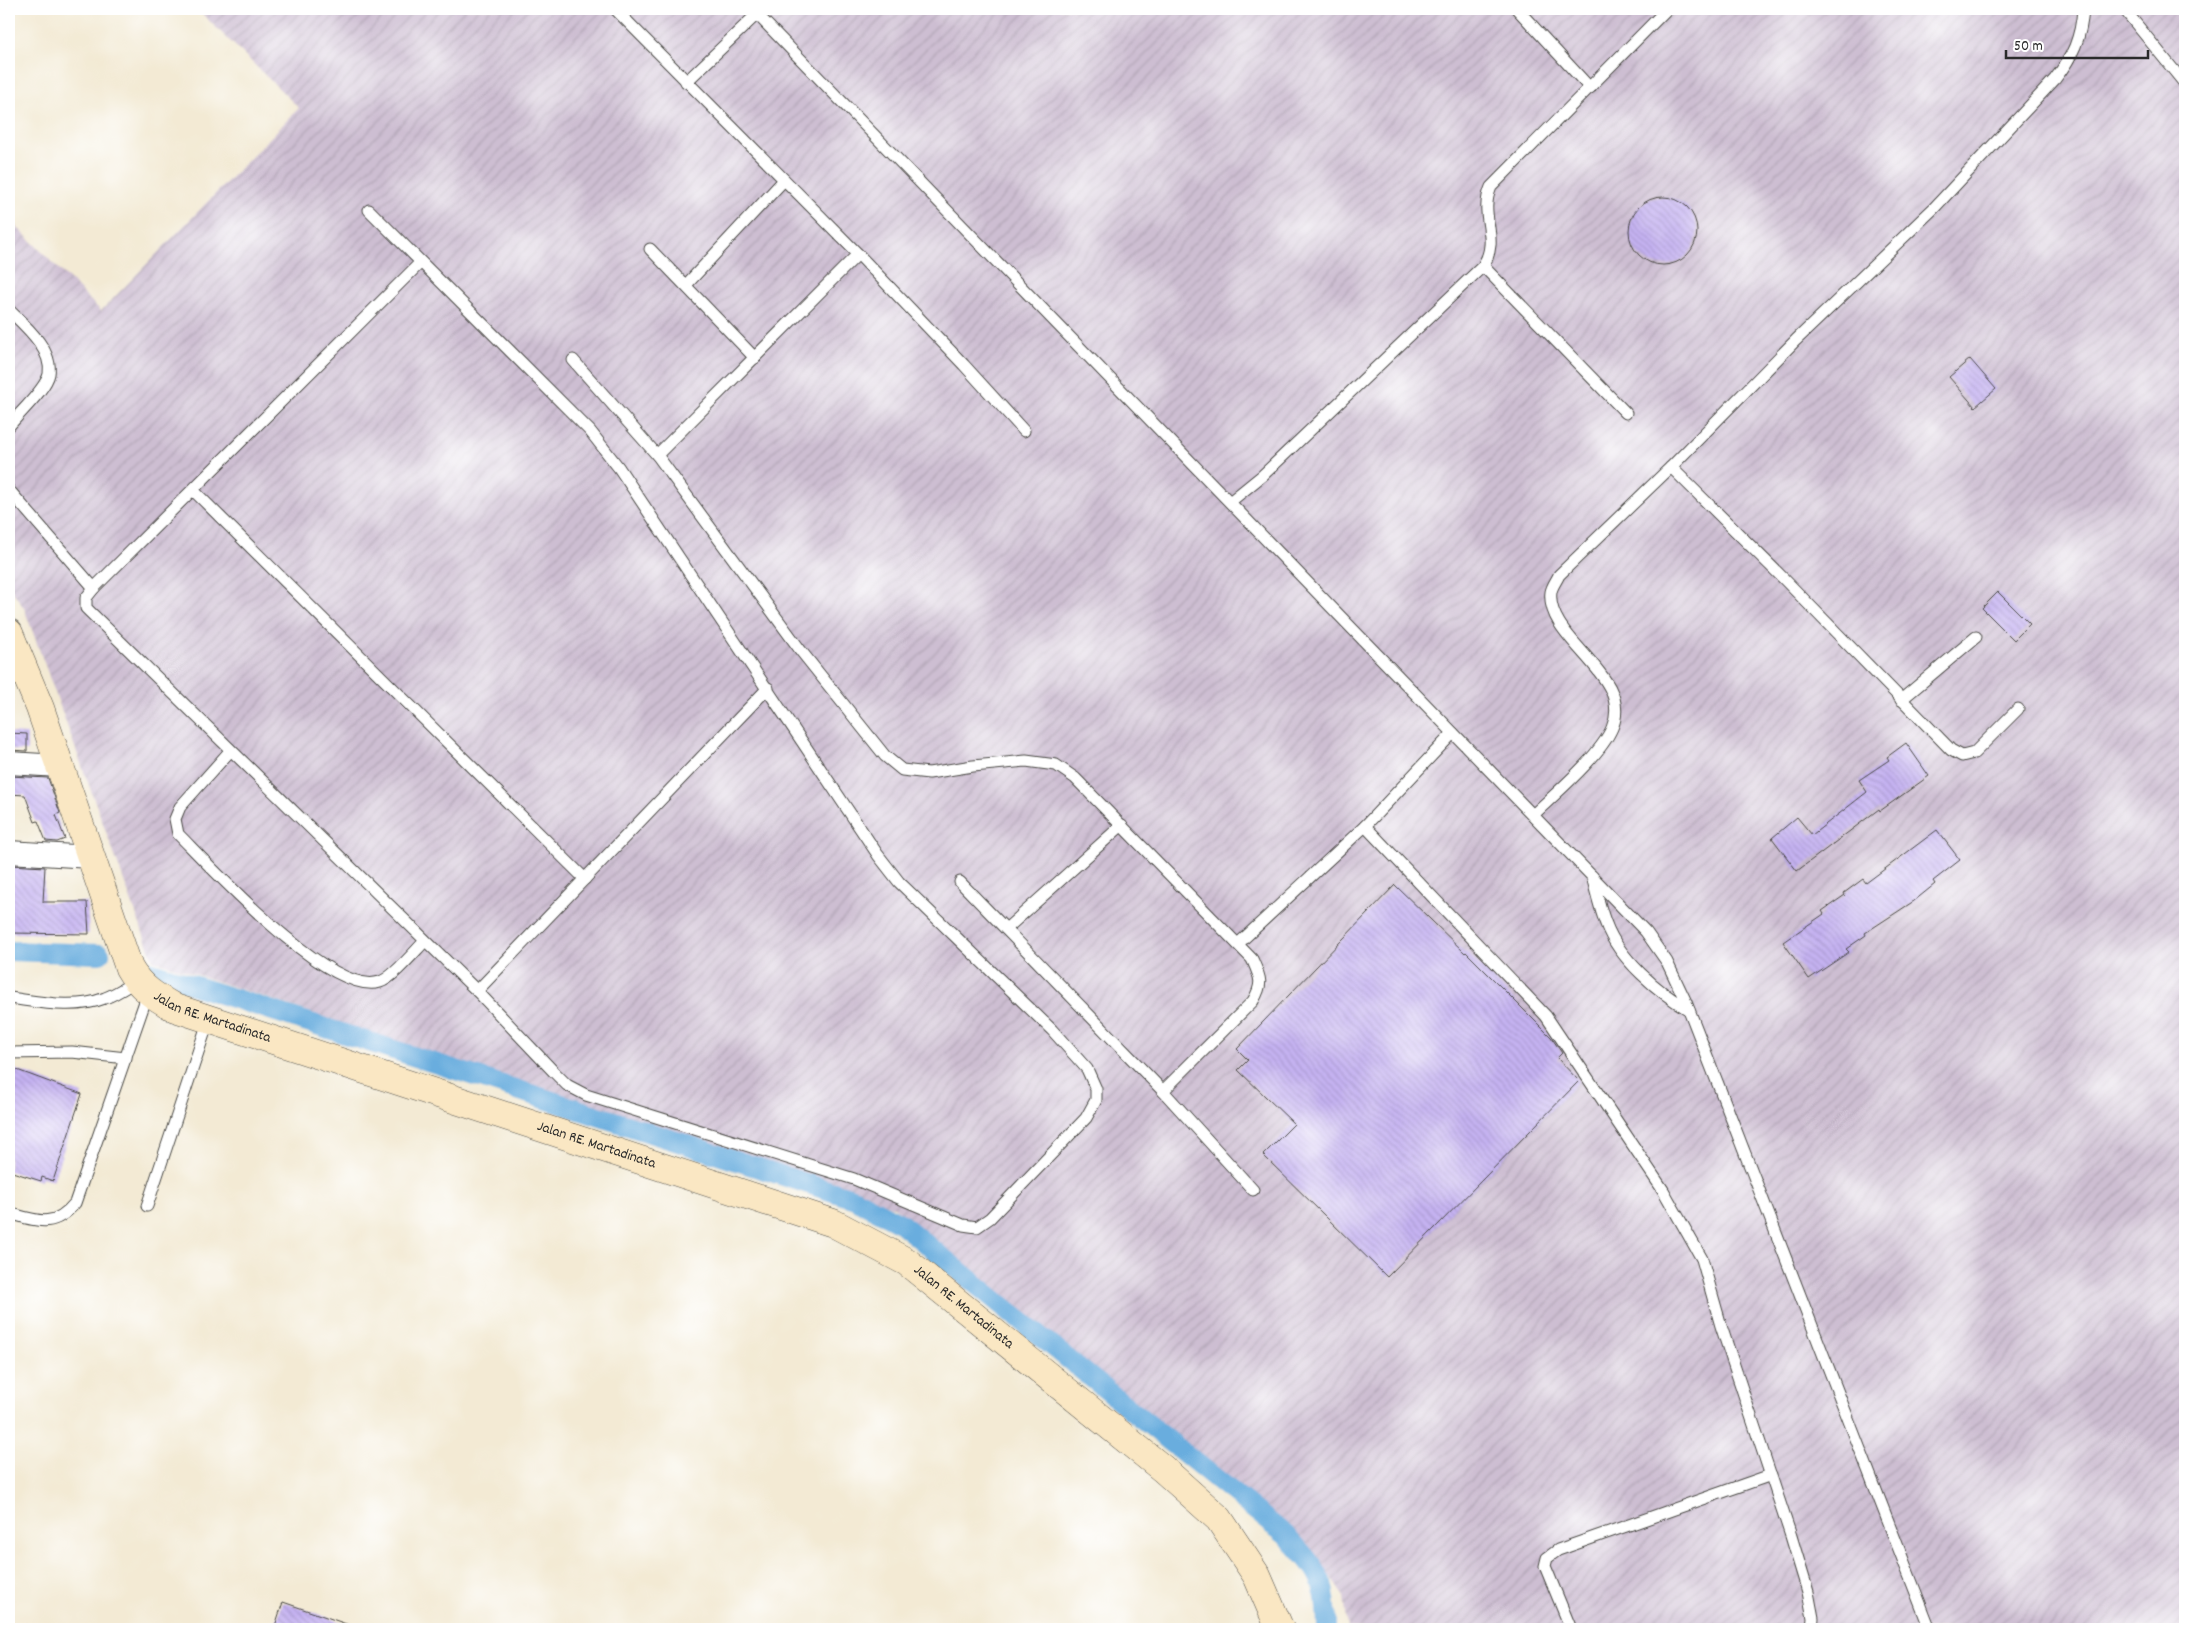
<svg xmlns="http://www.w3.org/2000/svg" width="2194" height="1638" font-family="Dekko,sans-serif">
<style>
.industrial{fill:url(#industrial-furrows)}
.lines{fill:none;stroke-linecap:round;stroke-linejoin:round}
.canal{stroke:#69adde;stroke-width:20}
.building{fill:url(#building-back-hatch)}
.service-casing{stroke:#494844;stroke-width:13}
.minor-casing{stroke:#494844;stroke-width:24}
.secondary-casing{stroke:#494844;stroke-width:29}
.service{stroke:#fff;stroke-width:11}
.minor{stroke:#fff;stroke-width:22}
.secondary{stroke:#fae7c3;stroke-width:28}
.labels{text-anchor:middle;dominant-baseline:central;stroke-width:4.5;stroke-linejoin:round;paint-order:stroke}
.street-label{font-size:15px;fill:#2b2b2b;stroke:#fff}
</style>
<defs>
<pattern id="industrial-furrows" width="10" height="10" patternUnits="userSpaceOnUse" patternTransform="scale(1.25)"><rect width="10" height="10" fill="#cdbed2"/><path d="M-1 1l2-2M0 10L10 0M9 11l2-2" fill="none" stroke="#b0a3b4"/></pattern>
<pattern id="building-back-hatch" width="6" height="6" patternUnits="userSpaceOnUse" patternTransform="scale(1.25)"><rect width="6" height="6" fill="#c5b2f1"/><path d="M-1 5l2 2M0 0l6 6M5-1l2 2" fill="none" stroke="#a999cf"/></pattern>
</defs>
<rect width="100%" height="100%" fill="#fff"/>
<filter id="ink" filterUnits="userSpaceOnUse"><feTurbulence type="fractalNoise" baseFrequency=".02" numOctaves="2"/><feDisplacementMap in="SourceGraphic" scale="10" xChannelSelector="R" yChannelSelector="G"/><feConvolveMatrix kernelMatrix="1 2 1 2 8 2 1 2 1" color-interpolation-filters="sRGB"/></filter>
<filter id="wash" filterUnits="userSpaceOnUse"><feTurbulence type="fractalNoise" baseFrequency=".0096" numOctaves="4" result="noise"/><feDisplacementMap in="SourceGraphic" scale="20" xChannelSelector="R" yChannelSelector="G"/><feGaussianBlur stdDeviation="1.12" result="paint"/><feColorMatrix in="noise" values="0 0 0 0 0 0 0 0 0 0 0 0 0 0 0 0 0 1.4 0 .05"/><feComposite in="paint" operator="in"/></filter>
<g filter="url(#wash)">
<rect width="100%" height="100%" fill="#f3ead4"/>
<path class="industrial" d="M197,9H2185V1629H1348L1344,1597L1315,1555L894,1207L153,960L24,608L9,586V219L101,311L299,108Z"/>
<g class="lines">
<g class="canal">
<path d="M9,951L100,954"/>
<path d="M140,968L855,1199L900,1223L1288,1537C1321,1574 1326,1579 1327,1629"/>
</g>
</g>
<g id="blocks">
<g class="building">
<circle cx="1663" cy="231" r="34"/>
<path d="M1970,359L1996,389L1975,407L1949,377Z"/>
<path d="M1998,592L2030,624L2014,640L1982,608Z"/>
<path d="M9,733L27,734V751L9,750Z"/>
<path d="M1906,743L1929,776L1880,811L1879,809L1797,871L1772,838L1797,817L1812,835L1867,792L1859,780L1889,760L1887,757Z"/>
<path d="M9,776L48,778L60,813L56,815L65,839L57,842L46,841L38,821L35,822L25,795L9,794Z"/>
<path d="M1937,830L1960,860L1933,881L1935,884L1914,901L1865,933L1866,935L1846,949L1849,952L1809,979L1783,942L1824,914L1822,911L1845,895L1844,893L1863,879L1866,883Z"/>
<path d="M9,865L45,867L43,902H87L89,934L9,933Z"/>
<path d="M1395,885L1465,953L1466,952L1551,1037L1562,1053L1557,1058L1579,1081L1387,1277L1263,1155L1294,1124L1238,1070L1248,1060L1237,1049Z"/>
<path d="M9,1067L82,1094L53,1181L42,1177L41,1181L9,1171Z"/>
<path d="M283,1602L355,1627V1629H274Z"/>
</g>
</g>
</g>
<g filter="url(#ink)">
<use href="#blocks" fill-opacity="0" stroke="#494844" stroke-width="1"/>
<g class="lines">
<g class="service-casing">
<g id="service">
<path d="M615,9L858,254L964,365L1024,431"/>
<path d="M752,9L1646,932L1667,962L1686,1002L1930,1629"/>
<path d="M1517,9L1590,88"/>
<path d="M2124,9L2185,84"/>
<path d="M686,82L757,14"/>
<path d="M369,210L590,431L619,468L878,855L899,882L1052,1030L1087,1069L1096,1089V1100L1086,1118L990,1218L977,1227L963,1225L854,1179L586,1095L567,1085L555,1073L477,991L86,608V598L94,588L421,262"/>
<path d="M650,249L755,358"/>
<path d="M858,254L657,455L801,651L885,756L902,770L929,773L973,766L1026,761L1056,765L1075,778L1252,959C1260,977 1264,983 1253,1001L1163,1091"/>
<path d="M1483,266L1626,413"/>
<path d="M686,285L784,180"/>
<path d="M9,310C24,325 53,349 49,374C46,389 19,413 9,426"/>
<path d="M573,360L657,455"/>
<path d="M1671,467L1785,580L1951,750L1962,756L1974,753L2018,709"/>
<path d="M9,490L94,588"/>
<path d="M193,490L585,879"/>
<path d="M1231,501L1263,475L1483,266C1501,237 1478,217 1491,187L1667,9"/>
<path d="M1901,700L1976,637"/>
<path d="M1453,733L1365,826L1546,1016L1663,1190L1702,1259L1721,1326L1791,1536L1808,1592L1813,1618L1812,1629"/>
<path d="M230,751L180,807L175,819L178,834C211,867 331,998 380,982C393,978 415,951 425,941"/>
<path d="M1533,815C1556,793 1600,756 1612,728C1635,675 1545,640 1551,592C1552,586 1557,580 1559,575L1671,467L1796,340L1934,208L2055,79C2073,56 2081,38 2083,9"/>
<path d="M1592,876C1596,892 1600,909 1606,924C1619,959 1658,992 1689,1010"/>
<path d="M960,882L1163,1091L1253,1190"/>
<path d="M1006,929L1122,825"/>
<path d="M1239,943L1365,826"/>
<path d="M477,991L768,688"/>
<path d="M9,998C40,1002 75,1010 105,998C116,994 126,987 136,981"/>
<path d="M9,1053L72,1052L126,1058"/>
<path d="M147,1206L209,1019"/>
<path d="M9,1213C37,1221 54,1229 75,1203L148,993"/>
<path d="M1571,1629L1545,1566L1547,1558L1558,1550L1771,1475"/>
</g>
</g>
<g class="minor-casing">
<g id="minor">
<path d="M9,763L59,766"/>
<path d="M9,852L90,857"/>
</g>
</g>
<g class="secondary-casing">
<g id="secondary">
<path id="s1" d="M9,633L40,708L129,968C140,988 156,997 175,1008L833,1223L907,1262L1163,1469L1219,1519L1257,1576L1280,1629"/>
</g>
</g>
<use href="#service" class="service"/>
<use href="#minor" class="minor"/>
<use href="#secondary" class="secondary"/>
</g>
</g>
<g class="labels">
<g class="street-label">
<text stroke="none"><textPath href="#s1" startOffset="456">Jalan RE. Martadinata</textPath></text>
<text stroke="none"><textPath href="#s1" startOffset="861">Jalan RE. Martadinata</textPath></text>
<text stroke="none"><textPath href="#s1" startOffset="1266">Jalan RE. Martadinata</textPath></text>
</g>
</g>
<rect width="2194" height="1638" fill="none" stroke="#fff" stroke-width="30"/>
<path d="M2006 50v8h142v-8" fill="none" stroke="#2b2b2b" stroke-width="2.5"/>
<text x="2014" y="50" font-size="15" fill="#2b2b2b" stroke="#ffffff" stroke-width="4" paint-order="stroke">50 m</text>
</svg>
